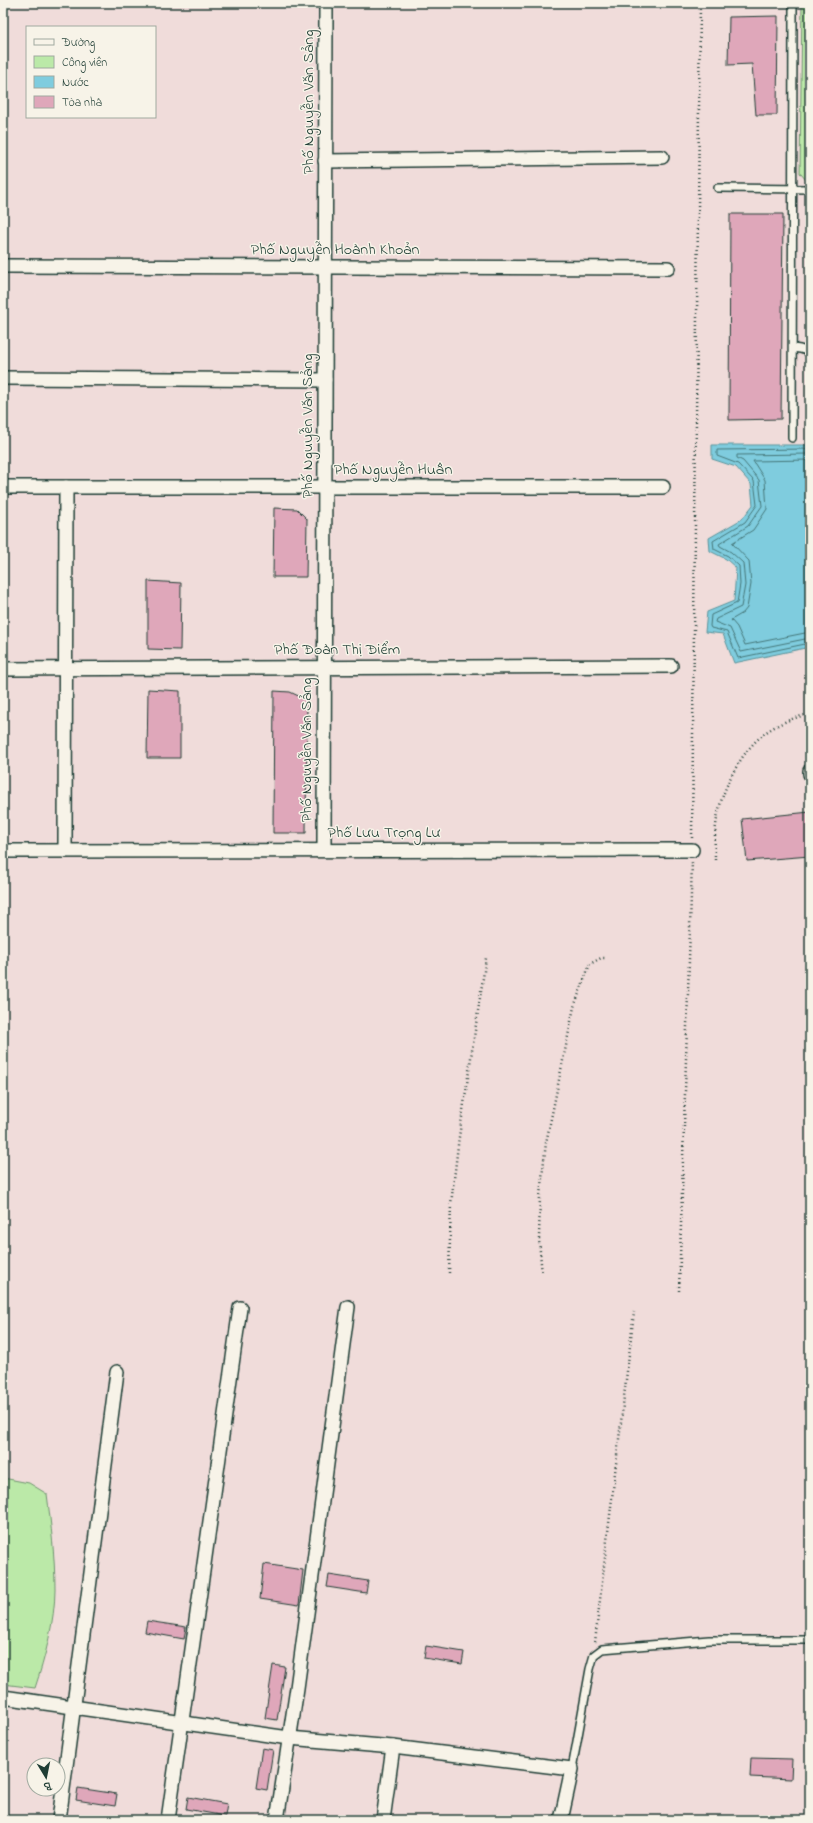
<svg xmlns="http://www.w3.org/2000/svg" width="813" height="1823" font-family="'Indie Flower',sans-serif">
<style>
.green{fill:#bbe9a8;stroke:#6d936e}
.water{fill:#7fccde;stroke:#59939a}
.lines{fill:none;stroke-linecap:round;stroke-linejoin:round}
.shore{stroke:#457678;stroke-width:1}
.building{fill:#dfa7ba;stroke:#1f3d34}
.lane-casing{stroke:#1f3d34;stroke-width:10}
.street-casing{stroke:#1f3d34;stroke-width:16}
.path{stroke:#1f3d34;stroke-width:2.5;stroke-dasharray:1 3;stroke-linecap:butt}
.lane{stroke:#f7f3e8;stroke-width:7}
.street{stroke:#f7f3e8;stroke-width:13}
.labels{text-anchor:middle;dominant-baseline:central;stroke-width:3;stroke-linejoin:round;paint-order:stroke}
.street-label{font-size:16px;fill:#1f3d34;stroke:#f7f3e8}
</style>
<rect width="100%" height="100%" fill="#f0dcda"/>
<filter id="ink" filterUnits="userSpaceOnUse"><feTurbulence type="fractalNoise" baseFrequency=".025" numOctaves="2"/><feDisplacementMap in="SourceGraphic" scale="8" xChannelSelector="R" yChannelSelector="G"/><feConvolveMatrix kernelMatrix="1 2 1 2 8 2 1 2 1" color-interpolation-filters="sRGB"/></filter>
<g filter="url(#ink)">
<g class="green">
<path d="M802,3H810V181H807L800,173Z"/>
<path d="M3,1478L29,1483L47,1494C51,1525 55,1557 55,1589C55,1620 45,1658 35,1688L3,1684Z"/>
</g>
<path class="water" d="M712,445H810V647L734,663L723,634L705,632L707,612L734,601L736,568L726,559L710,551L709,538L742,519L753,505L751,484L736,467L712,459Z"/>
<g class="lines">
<g class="shore">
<path d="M810,449L717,450V456L738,464L754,481L757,505L745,522L713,541L714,549L728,556L739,566L740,584L737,603L711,615L710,626L711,628L727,632L738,658L810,643"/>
<path d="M810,454L737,455V458L743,461L759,480L762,506L748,526L719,544L720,546L731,552L743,563L745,585L741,607L716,619L715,622L730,628L741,652L810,638"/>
<path d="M810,460L753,461L765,480L767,509L753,530L732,543L749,561L751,584L747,608L743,613L731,620L737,627L745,645L810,632"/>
</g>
</g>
<g class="building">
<path d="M778,16L777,115H756L752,64L728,65L729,17Z"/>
<path d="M730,214H783L781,419L729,420Z"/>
<path d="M274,508L297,509L307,519L306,577H273Z"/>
<path d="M148,581L181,583L180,650L148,649Z"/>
<path d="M148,689L180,691V758H147Z"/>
<path d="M274,691L290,692L307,700L306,833H273Z"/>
<path d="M810,812V856L747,861L742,819Z"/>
<path d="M264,1564L303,1570L299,1605L260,1599Z"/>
<path d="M329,1575L368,1581L366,1593L327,1587Z"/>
<path d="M147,1621L186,1627L184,1639L145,1632Z"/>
<path d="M426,1646L464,1652L462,1664L424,1658Z"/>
<path d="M273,1665L285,1667L277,1720L265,1718Z"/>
<path d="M262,1748L273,1750L267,1790L256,1788Z"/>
<path d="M751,1758L792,1759L791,1779L750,1777Z"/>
<path d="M78,1788L117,1794L115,1806L76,1800Z"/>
<path d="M188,1797L227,1804L225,1816L186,1809Z"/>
</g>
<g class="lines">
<g class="lane-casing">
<g id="lane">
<path d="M718,188L810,189"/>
<path d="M793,348L800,349L810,352"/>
<path d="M792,438L793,3"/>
<path d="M572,1769L590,1669L594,1655L602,1649L709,1640H810"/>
</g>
</g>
<g class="street-casing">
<g id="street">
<path d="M325,161L662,157"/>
<path d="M3,266L668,268"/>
<path d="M3,378L325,380"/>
<path d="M3,487H663"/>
<path d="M3,669L671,666"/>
<path d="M810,774V771"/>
<path d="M324,850L326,3"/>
<path d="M3,851L692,850"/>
<path d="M65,851L66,487"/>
<path d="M3,1697L289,1738L393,1747L572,1769L561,1820"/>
<path d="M59,1820L117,1372"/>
<path d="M168,1820L240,1308"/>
<path d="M277,1820L297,1688L348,1307"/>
<path d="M383,1820L393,1747"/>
</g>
</g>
<g class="path">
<path d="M692,838L700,3"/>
<path d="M715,860C715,849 714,837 716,826C719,794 739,753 765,733C777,724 795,717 810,714"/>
<path d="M449,1273L451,1204L459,1137L486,958"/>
<path d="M542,1275L539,1240L540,1195L546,1143L574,1007L590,964L601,958H607"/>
<path d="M679,1291L692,861"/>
<path d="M595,1642L634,1312"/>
</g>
<use href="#lane" class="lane"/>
<use href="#street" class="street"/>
</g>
</g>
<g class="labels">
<g class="street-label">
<text transform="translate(309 102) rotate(-90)">Phố Nguyễn Văn Sảng</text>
<text x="335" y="250">Phố Nguyễn Hoành Khoản</text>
<text transform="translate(308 426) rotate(-90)">Phố Nguyễn Văn Sảng</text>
<text x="393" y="470">Phố Nguyễn Huân</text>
<text x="337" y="650">Phố Đoàn Thị Điểm</text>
<text transform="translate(307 750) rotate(-90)">Phố Nguyễn Văn Sảng</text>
<text x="384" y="833">Phố Lưu Trọng Lư</text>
</g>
</g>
<rect width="813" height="1823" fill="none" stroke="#f7f3e8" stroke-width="16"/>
<rect x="8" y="8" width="797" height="1807" fill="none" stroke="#1f3d34" stroke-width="1.5" filter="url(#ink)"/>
<rect x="26" y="26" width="130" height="92" fill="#f7f3e8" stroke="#a1aaa0"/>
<rect x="34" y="39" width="20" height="6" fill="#f7f3e8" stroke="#a1aaa0"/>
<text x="62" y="46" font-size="12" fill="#1f3d34">Đường</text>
<rect x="34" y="56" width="20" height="12" fill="#bbe9a8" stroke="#a1aaa0"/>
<text x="62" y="66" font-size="12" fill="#1f3d34">Công viên</text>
<rect x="34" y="76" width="20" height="12" fill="#7fccde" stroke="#a1aaa0"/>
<text x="62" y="86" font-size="12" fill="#1f3d34">Nước</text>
<rect x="34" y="96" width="20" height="12" fill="#dfa7ba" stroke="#a1aaa0"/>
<text x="62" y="106" font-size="12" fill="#1f3d34">Tòa nhà</text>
<g transform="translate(46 1777) rotate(170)"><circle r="19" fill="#f7f3e8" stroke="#a1aaa0"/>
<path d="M0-3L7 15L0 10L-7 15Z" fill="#1f3d34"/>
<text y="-6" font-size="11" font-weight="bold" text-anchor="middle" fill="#1f3d34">B</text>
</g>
</svg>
